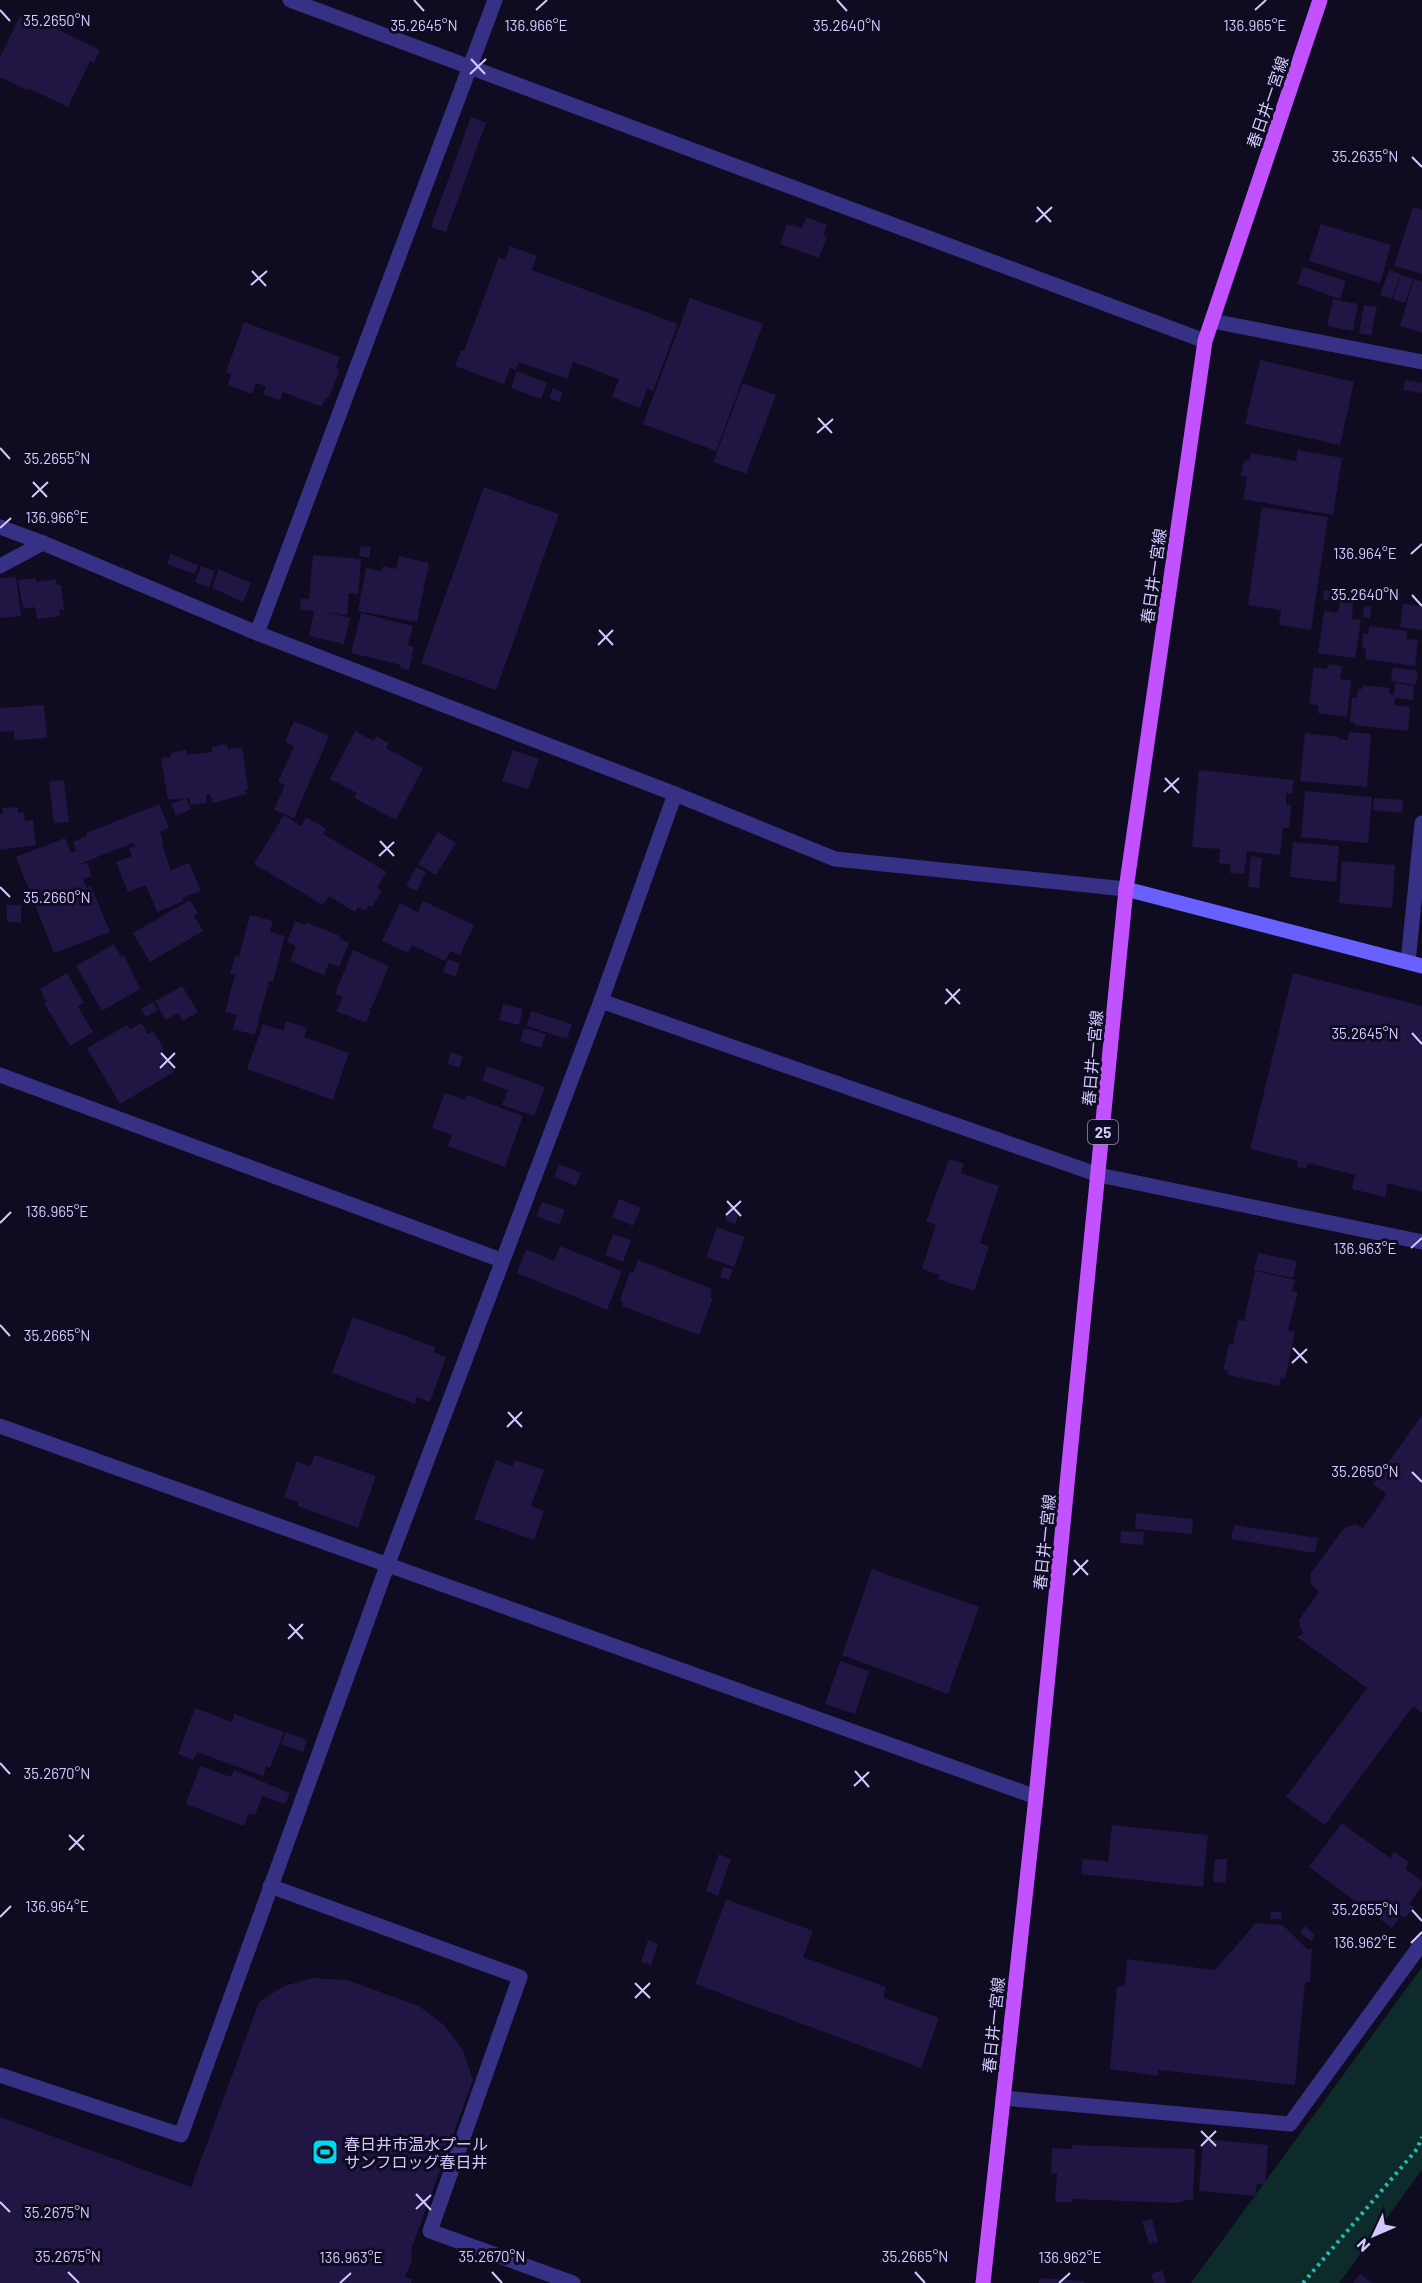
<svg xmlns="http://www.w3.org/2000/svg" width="1422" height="2283" font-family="Barlow,'Noto Sans JP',sans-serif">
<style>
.green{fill:#0d2b2b}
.building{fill:#201543}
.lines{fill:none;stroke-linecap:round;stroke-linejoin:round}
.path{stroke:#22bbb6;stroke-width:4;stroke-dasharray:3 4.5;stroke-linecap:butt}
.street{stroke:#363184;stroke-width:15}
.secondary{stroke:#6961ff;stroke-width:15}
.primary{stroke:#c251ff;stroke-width:15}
.ticks{fill:none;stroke:#d2caff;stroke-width:2}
.labels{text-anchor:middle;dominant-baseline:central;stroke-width:6;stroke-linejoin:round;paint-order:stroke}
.shield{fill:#0f0b21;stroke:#9891bc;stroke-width:1.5}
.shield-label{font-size:15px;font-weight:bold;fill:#d2caff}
.street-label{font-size:16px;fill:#d2caff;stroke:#0f0b21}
.poi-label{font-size:16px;fill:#d2caff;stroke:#0f0b21;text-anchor:start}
.ticks-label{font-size:15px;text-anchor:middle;fill:#d2caff;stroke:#0f0b21;stroke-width:6;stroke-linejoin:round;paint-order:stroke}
</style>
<rect width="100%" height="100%" fill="#0f0b21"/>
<path class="green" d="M1422,1967V2170L1339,2283H1191Z"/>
<g class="building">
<path d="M22,12L100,50L94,63L90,61L68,107L28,88L27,90L0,77V57Z"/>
<path d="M471,117L486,123L446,232L431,227Z"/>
<path d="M1413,207L1422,210V274L1394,266Z"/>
<path d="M806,217L827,225L823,236L827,237L819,258L780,244L787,224L802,228Z"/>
<path d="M1321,224L1391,245L1380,283L1309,261Z"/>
<path d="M510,246L537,256L532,270L678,324L653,391L647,389L640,408L612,397L619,379L573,362L567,379L519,362L516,370L510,368L504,384L455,366L461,350L464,351L499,257L505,260Z"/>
<path d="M1303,267L1346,281L1340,299L1297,284Z"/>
<path d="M1389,270L1401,274L1392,299L1380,295Z"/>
<path d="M1401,275L1413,279L1405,303L1393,299Z"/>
<path d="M1414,279L1422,281V333L1400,326Z"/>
<path d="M690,298L763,324L716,451L643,424Z"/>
<path d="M1333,299L1358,304L1353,331L1327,326Z"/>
<path d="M1364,305L1377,307L1371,335L1359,333Z"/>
<path d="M244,322L340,357L336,368L340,369L329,398L326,397L322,407L283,392L280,400L263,394L266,386L256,383L252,394L228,385L231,374L226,372Z"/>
<path d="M1260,360L1354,382L1340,445L1245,424Z"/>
<path d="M517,371L547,383L541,399L511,388Z"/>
<path d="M1405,380L1422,383V393L1403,390Z"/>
<path d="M743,383L776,395L746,474L713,462Z"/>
<path d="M553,388L563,392L559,402L549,398Z"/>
<path d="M1298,450L1342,458L1333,515L1243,499L1247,477L1241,476L1244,460L1250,461L1251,453L1296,461Z"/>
<path d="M484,487L559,514L496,690L421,663Z"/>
<path d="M1262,507L1328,517L1311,630L1279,625L1281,610L1248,605Z"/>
<path d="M361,546L371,547L369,558L359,556Z"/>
<path d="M171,554L198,565L195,574L167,564Z"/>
<path d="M313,555L361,559L358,594L349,593L347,615L325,612L350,618L344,644L309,636L314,611L300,610L301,599H309Z"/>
<path d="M399,556L429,563L417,622L358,611L366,568L382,571L383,566L396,569Z"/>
<path d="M201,566L215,571L209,588L195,582Z"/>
<path d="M219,569L251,583L243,602L212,588Z"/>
<path d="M16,577L21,616L0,618V578Z"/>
<path d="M36,578L37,582L56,579L57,585H61L64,610H59L60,616L37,619L35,607L23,609L18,580Z"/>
<path d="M1324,590L1331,591L1329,601L1323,600Z"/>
<path d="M1340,600L1353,602L1352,619L1361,620L1355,658L1318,653L1324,611L1338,613Z"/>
<path d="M1403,604L1422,606V630L1400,627Z"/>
<path d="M1364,606L1371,607L1370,618L1363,617Z"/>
<path d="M361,613L413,626L408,645L414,647L409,670L400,668L401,665L351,653Z"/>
<path d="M1369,626L1407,631L1406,639L1418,640L1415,666L1365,659L1366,648H1362L1363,633L1368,634Z"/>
<path d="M1328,664L1342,666L1340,679L1351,680L1347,717L1318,713V705L1309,704L1314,667L1327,669Z"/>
<path d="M1393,667L1418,671L1416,685L1391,681Z"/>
<path d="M1395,683L1414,686L1413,700L1395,698L1394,705L1410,707L1408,731L1355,725V723L1350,722L1352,698H1357L1358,689H1362L1363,685L1390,688L1389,694L1394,695Z"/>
<path d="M44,705L47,738L14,740V731L0,732V708Z"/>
<path d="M294,721L329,736L294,818L274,810L285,785L278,782L294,746L285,742Z"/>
<path d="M355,731L374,741L376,736L389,743L386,748L423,768L396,820L354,798L357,793L330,779Z"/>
<path d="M1349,732L1371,734L1367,787L1300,781L1305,733L1339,737V739L1348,740Z"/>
<path d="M227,744L228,749L242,747L248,789H245L246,794L213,803L210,794L206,795L207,803L190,805L189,797L186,798L191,809L176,816L171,804L185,798L168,800L161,758L171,757L170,753L186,750L187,755L212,752L211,747Z"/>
<path d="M513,750L539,759L528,789L502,781Z"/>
<path d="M1199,770L1294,780L1292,794L1286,793V805H1291L1289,828H1283L1280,855L1247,851L1244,874L1230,873L1231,865L1219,863L1220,849L1192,847Z"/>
<path d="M64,780L69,822L54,823L49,782Z"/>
<path d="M1305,791L1372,797L1368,843L1301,837Z"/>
<path d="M1374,798L1403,800L1402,813L1373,810Z"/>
<path d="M159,804L169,828L160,832L164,845H162L171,870L189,863L201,891L182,898L184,901L157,912L146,885L128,892L116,862L132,856L129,848L135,846L133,843L77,865L87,863L92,876L83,879L87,888L91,886L110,932L54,953L16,857L65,838L71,853L76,851L73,842L87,836L86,833Z"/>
<path d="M18,807V813L24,812L25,821L33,820L36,845L0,850V814H3L2,808Z"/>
<path d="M284,815L301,826L306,817L326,829L323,834L387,872L377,888L382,891L372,907L369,905L366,911L358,907L355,912L329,896L323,905L254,864Z"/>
<path d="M438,832L456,843L436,875L418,864Z"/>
<path d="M1293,842L1339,846L1336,882L1290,877Z"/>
<path d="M1251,856L1262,858L1259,888L1248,887Z"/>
<path d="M1342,861L1395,865L1392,908L1339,903Z"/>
<path d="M416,867L426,872L417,891L406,886Z"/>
<path d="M190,900L198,913L194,916L203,931L150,962L133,933Z"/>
<path d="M423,901L474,925L460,955L450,951L445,961L412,945L408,953L382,941L400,903L418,912Z"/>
<path d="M7,905H21V923L7,922Z"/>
<path d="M250,915L273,921L270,932L285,936L273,982L269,981L255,1035L233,1029L237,1015L225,1012L235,975L230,974L235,956L239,957Z"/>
<path d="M295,921L305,925L306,922L340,936L339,938L349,943L339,967L329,963L324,975L290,961L296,946L287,942Z"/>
<path d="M114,944L121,957L124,955L140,989L102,1011L76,966Z"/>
<path d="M353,950L389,966L371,1009L362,1006L371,1010L366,1023L336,1011L343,997L335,994Z"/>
<path d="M448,959L460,964L455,977L443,972Z"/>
<path d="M67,973L84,1003L78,1007L93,1032L70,1046L44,1003L46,1001L40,989Z"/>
<path d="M1293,973L1422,1006V1192L1388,1183L1385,1197L1352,1189L1355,1175L1308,1163L1306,1169L1297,1167L1298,1161L1250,1149Z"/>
<path d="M182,986L198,1012L183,1021L178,1013L166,1020L155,1001Z"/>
<path d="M153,1002L158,1010L146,1017L141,1009Z"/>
<path d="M503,1004L523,1009L519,1025L499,1020Z"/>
<path d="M531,1011L572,1024L567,1039L527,1026Z"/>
<path d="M286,1021L307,1028L304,1037L349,1053L333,1100L247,1069L263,1024L283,1031Z"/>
<path d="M142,1023L148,1034L153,1031L164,1049L161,1051L174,1072L120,1104L87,1048L127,1025L130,1029Z"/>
<path d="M524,1028L546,1034L541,1048L520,1041Z"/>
<path d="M451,1052L463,1057L459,1068L447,1063Z"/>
<path d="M487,1066L545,1087L534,1116L502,1105L508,1090L482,1081Z"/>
<path d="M445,1093L465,1100L467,1095L523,1116L505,1167L448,1146L452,1135L432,1128Z"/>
<path d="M949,1159L964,1164L961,1173L999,1186L980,1243L989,1246L974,1291L938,1279L940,1275L922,1269L936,1225L926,1222Z"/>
<path d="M559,1164L581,1173L576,1186L554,1177Z"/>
<path d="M619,1199L641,1208L633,1226L612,1217Z"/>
<path d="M542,1202L565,1210L559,1225L536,1216Z"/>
<path d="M729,1206L740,1210L735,1224L725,1220Z"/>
<path d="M717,1227L745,1237L734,1267L706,1257Z"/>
<path d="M613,1234L631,1240L623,1262L605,1255Z"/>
<path d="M560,1246L622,1271L607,1310L517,1273L526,1249L554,1261Z"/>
<path d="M1258,1253L1297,1261L1293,1278L1254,1270Z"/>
<path d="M638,1260L712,1289L710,1297L713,1298L699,1335L622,1306L623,1302L620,1300L630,1272L633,1273Z"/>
<path d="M723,1267L733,1270L729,1280L720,1277Z"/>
<path d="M1255,1271L1295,1280L1292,1291L1298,1292L1288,1330L1295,1332L1285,1379L1281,1378L1279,1386L1227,1375L1228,1371L1223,1370L1229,1344L1233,1345L1238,1320L1244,1321Z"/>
<path d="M353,1317L435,1347L434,1352L446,1357L430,1402L417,1397L415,1404L332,1373Z"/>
<path d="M1422,1415V1713L1413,1706L1325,1825L1286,1797L1367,1688L1297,1637L1304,1633L1300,1628L1299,1620L1319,1592L1310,1583L1311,1573L1344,1528L1355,1524L1363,1528L1387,1494L1373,1484Z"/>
<path d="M315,1455L376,1476L358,1528L298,1506V1502L284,1497L297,1461L310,1467Z"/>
<path d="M496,1460L513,1466L515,1460L544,1470L531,1506L544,1511L534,1540L474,1519Z"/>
<path d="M1136,1513L1193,1519L1192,1534L1135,1529Z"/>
<path d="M1234,1525L1318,1538L1315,1553L1231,1539Z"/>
<path d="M1121,1531L1144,1532L1143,1545L1120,1543Z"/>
<path d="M872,1569L979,1607L948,1694L842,1655Z"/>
<path d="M840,1661L869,1671L855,1714L825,1704Z"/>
<path d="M195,1708L232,1722L234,1714L284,1732L270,1768L266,1766L263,1776L197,1752L193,1760L178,1754Z"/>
<path d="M286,1732L307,1740L303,1752L281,1744Z"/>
<path d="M200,1766L231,1777L234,1770L290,1793L285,1804L262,1796L255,1815L249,1813L244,1826L186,1804Z"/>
<path d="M1342,1823L1390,1858L1394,1852L1409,1862L1405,1869L1422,1881V1886L1409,1904L1414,1907L1405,1918L1401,1915L1392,1928L1309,1867Z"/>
<path d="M1112,1825L1208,1835L1203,1887L1081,1874L1083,1859L1108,1861Z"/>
<path d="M719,1854L731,1859L718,1896L706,1891Z"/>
<path d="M1215,1859H1227L1226,1883L1213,1882Z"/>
<path d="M726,1899L813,1931L803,1957L886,1987L883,1997L939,2018L921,2068L695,1984Z"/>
<rect x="1271" y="1912" width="10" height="7"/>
<path d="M1256,1923L1283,1925L1307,1949H1312L1310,1982L1305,1983L1295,2085L1158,2070V2076L1110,2069L1117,1987L1125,1986L1127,1959L1215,1970Z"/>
<path d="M1305,1926L1315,1935L1311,1941L1300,1933Z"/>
<path d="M648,1940L658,1944L651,1965L641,1962Z"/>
<path d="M313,1978L347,1980L419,2006L444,2025L463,2050L473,2080L411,2250L412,2260L405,2277L412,2279L411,2283H0V2117L191,2187L259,2002L284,1986Z"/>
<path d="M1203,2139L1268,2145L1265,2185L1257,2184L1255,2196L1199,2191Z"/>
<path d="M1072,2145L1195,2149L1193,2199L1175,2203L1072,2199V2202H1055L1057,2173L1051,2174L1052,2148L1072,2149Z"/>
<path d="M1152,2219L1158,2242L1149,2244L1142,2221Z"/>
<path d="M1162,2270L1166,2283H1154L1151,2274Z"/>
<path d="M1360,2274L1373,2283H1353Z"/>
<path d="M1039,2278L1084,2281V2283H1039Z"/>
</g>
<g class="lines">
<path class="path" d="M1303,2283L1417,2149L1422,2137"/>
<g class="street">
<path d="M290,0L1205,341"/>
<path d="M1212,321L1422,362"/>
<path d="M0,527L43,543L257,633L675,794L835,859L1126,889"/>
<path d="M0,566L43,543"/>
<path d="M257,633L495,0"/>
<path d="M1408,962L1422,823"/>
<path d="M601,1001L1099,1175L1422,1242"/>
<path d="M0,1075L501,1260"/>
<path d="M0,1426L1036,1797"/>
<path d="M270,1886L520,1977L430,2231L573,2283"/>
<path d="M0,2075L181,2135L387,1566L601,1001L675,794"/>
<path d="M1003,2098L1290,2124L1422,1943"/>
</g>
<path class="secondary" d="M1126,889L1422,966"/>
<path class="primary" d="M983,2283L1036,1797L1126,889L1205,341L1320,0"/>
</g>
<path class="ticks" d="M414,0L424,11M837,0L847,11M0,10L10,21M536,10L547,0M1255,10L1266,0M471,59L485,74M470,74L486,59M1412,157L1422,167M1037,207L1051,222M1036,222L1052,207M252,271L266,286M251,285L267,271M818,418L832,433M817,433L833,419M0,448L10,459M33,482L47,497M32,497L48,482M0,528L11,518M1411,554L1422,544M1412,595L1422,606M599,630L613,645M598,645L613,630M1165,778L1179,793M1164,792L1179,778M380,841L394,856M379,856L394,842M0,887L10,897M946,989L960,1004M945,1004L960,989M1412,1033L1422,1044M161,1053L175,1068M160,1068L175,1053M727,1201L741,1216M726,1215L741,1201M0,1223L11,1212M1411,1248L1422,1238M0,1325L10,1336M1293,1348L1307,1363M1292,1363L1307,1349M508,1412L522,1427M507,1427L522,1412M1412,1472L1422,1482M1074,1560L1088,1575M1073,1575L1088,1560M289,1624L303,1639M288,1639L303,1624M0,1763L10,1774M855,1771L869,1787M854,1786L869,1772M69,1835L84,1850M69,1850L84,1835M1412,1910L1422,1921M0,1917L11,1906M1411,1943L1422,1932M635,1983L650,1998M635,1998L650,1983M1201,2131L1216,2146M1201,2146L1216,2131M416,2194L431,2210M0,2202L10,2212M416,2209L431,2195M68,2272L79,2283M492,2272L502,2283M915,2272L925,2283M340,2283L351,2273M1059,2283L1070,2273"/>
<defs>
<g id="stadium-square" transform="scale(1.35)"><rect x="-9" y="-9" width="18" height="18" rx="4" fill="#00d7f5" stroke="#0f0b21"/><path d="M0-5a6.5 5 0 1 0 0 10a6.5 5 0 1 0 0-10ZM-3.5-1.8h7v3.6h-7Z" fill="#111"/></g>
</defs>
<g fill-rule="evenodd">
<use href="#stadium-square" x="325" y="2152"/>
</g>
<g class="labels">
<rect class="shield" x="1088" y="1120" width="30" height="24" rx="4.5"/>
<g class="shield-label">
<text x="1103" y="1132">25</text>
</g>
<g class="street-label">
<text transform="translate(1267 102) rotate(-71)">春日井一宮線</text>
<text transform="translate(1153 576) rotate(-82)">春日井一宮線</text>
<text transform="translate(1092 1058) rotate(-85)">春日井一宮線</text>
<text transform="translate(1044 1542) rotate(-84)">春日井一宮線</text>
<text transform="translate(993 2025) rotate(-84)">春日井一宮線</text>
</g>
<g class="poi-label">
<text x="344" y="2143">春日井市温水プール<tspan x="344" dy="18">サンフロッグ春日井</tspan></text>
</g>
</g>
<g class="ticks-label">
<text x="57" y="26">35.2650°N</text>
<text x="536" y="31">136.966°E</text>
<text x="1255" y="31">136.965°E</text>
<text x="424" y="31">35.2645°N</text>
<text x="847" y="31">35.2640°N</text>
<text x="1365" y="162">35.2635°N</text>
<text x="57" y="464">35.2655°N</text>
<text x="57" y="523">136.966°E</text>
<text x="1365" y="559">136.964°E</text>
<text x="1365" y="600">35.2640°N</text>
<text x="57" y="903">35.2660°N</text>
<text x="1365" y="1039">35.2645°N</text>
<text x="57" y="1217">136.965°E</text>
<text x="1365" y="1254">136.963°E</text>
<text x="57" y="1341">35.2665°N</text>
<text x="1365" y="1477">35.2650°N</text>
<text x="57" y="1779">35.2670°N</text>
<text x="57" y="1912">136.964°E</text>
<text x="1365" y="1915">35.2655°N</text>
<text x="1365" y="1948">136.962°E</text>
<text x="57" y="2218">35.2675°N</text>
<text x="68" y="2262">35.2675°N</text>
<text x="492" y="2262">35.2670°N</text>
<text x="915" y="2262">35.2665°N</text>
<text x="351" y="2263">136.963°E</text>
<text x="1070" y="2263">136.962°E</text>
</g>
<g transform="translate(1374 2235) rotate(226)" stroke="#0f0b21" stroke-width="4.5" paint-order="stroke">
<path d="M0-4.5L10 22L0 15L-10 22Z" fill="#d2caff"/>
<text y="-9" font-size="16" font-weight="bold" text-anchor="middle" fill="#d2caff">N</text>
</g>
</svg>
